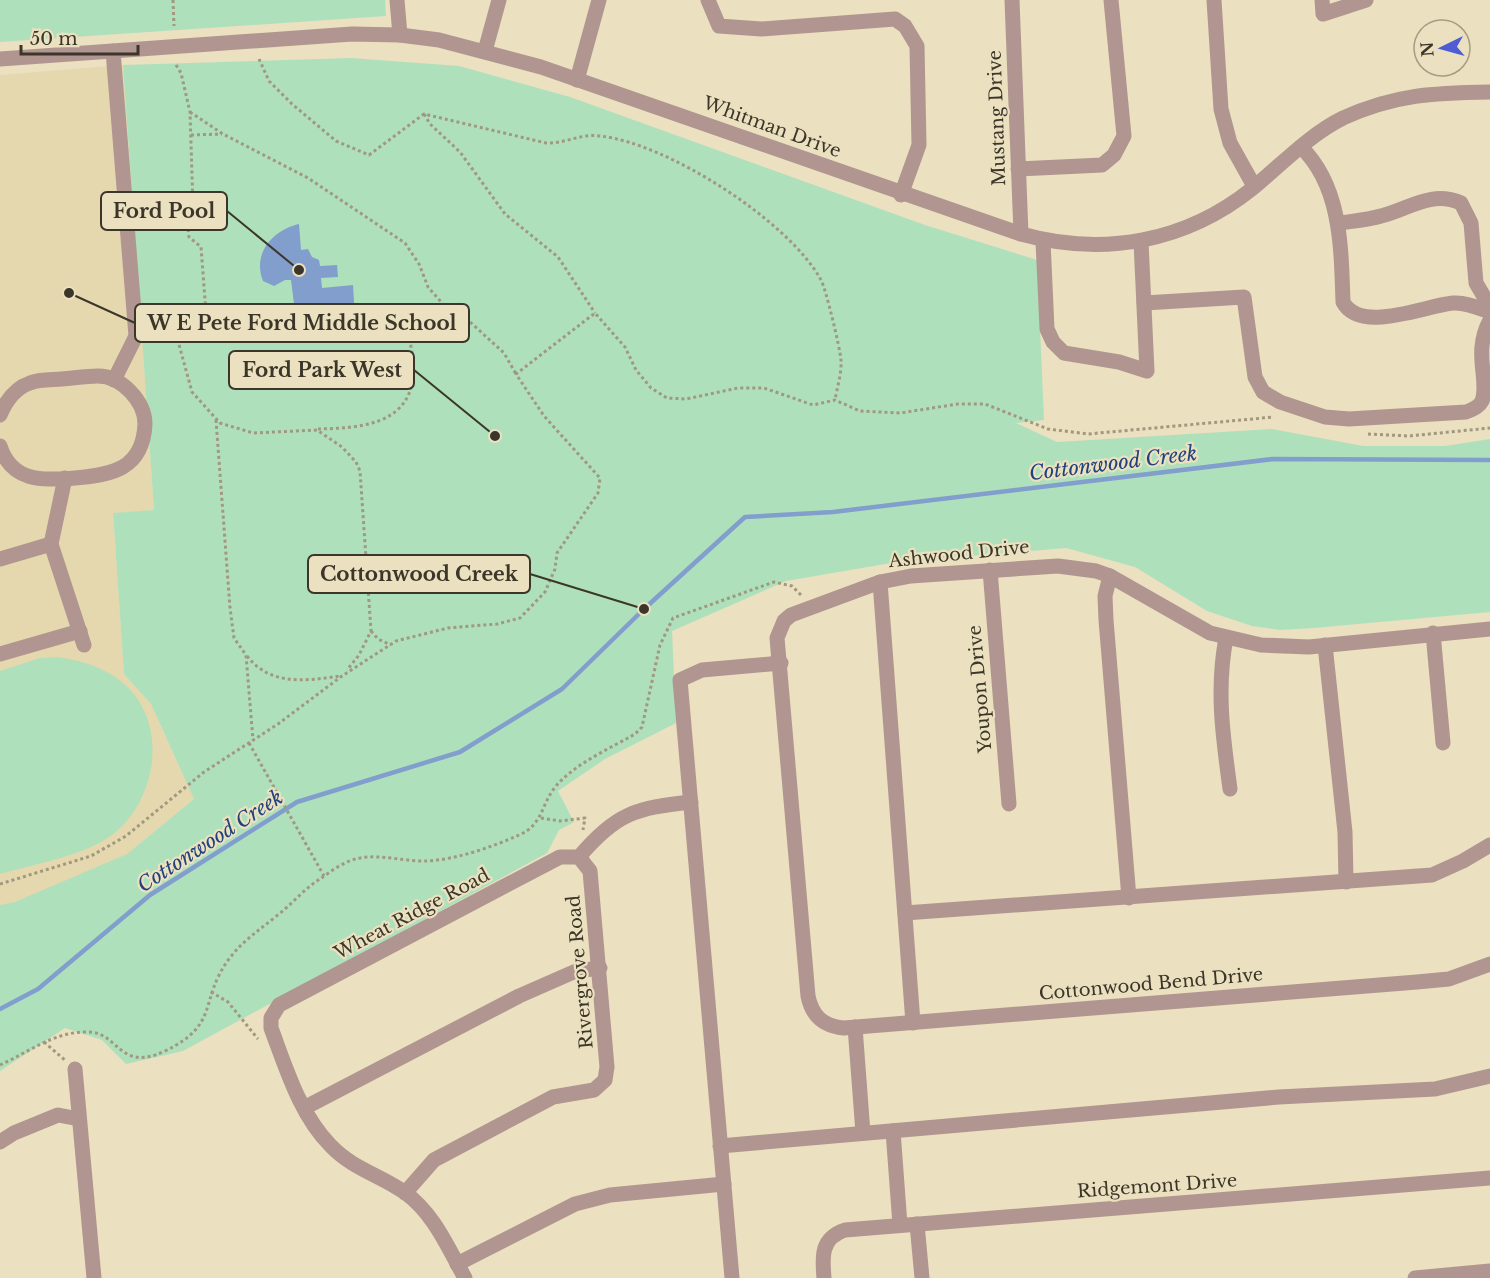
<svg xmlns="http://www.w3.org/2000/svg" width="1490" height="1278" font-family="'Libre Baskerville',serif">
<style>
.built{fill:#e5d7ae}
.green{fill:#afe0bc}
.water{fill:#819ecd}
.lines{fill:none;stroke-linecap:round;stroke-linejoin:round}
.stream{stroke:#819ecd;stroke-width:4.5}
.path{stroke:#a0987f;stroke-width:3;stroke-dasharray:3 3;stroke-linecap:butt}
.minor{stroke:#b19590;stroke-width:15}
.labels{text-anchor:middle;dominant-baseline:central;stroke-width:4.5;stroke-linejoin:round;paint-order:stroke}
.street-label{font-size:18px;fill:#3b3629;stroke:#ebe0bf}
.water-label{font-size:20px;font-style:italic;fill:#20437d;stroke:#ebe0bf}
.leader{fill:none;stroke:#3b3629;stroke-width:2}
.callout-dot{fill:#3b3629;stroke:#ebe0bf;stroke-width:2}
.callout{fill:#ebe0bf;stroke:#3b3629;stroke-width:2}
.callout-label{font-size:20px;text-anchor:middle;font-weight:bold;fill:#3b3629}
</style>
<rect width="100%" height="100%" fill="#ebe0bf"/>
<path class="built" d="M123,65L154,510L113,514L124,674L151,704L194,799L127,854L15,903L0,905V75Z"/>
<g class="green">
<path d="M0,0H385L386,16L0,42Z"/>
<path d="M351,58L459,66L570,97L925,225L1037,260L1044,420L1016,423L1057,442L1272,429L1363,446H1445L1490,439V612L1314,628L1280,630L1252,626L1207,611L1135,567L1066,548L897,562L786,581L672,631L676,723L605,759L558,791L574,822L559,830L547,853L183,1051L126,1064L102,1040L65,1028L0,1071V905L15,902L127,854L194,799L151,704L124,674L113,513L154,510L123,65Z"/>
<path d="M57,657C77,660 94,664 112,675C171,711 161,797 112,835C84,856 34,864 0,874V671L40,658Z"/>
</g>
<path class="water" d="M299,224L301,250L308,249L312,257L319,260L320,266L337,265L338,277L321,278L322,288L353,285L355,317L296,320L291,280H285L274,286L263,281C252,253 273,230 299,224Z"/>
<g class="lines">
<path class="stream" d="M0,1009L38,989L150,895L297,802L460,752L562,689L644,609L745,517L833,512L1273,459L1490,460"/>
<g class="path">
<path d="M173,0L174,26"/>
<path d="M259,59L269,81L292,104L336,141L369,155L424,114L546,143C565,144 581,133 600,136C667,143 789,221 821,280C826,289 840,348 841,360C842,372 837,388 835,400"/>
<path d="M176,65L181,73L190,112L193,207L187,220L189,237L201,247L208,339L178,341L192,392L220,423L253,433L317,430L342,447L356,462L360,471L371,631L359,655L347,670"/>
<path d="M190,112L223,134L308,178L405,243L419,264L428,287L450,312"/>
<path d="M424,114L430,124L460,152L505,214L558,257L595,313"/>
<path d="M191,135L222,134"/>
<path d="M216,420L230,608L234,638L246,655L253,740"/>
<path d="M318,429C357,428 409,426 413,376C415,357 408,335 405,316L458,311L504,353L516,374"/>
<path d="M1368,434L1409,436L1490,428"/>
<path d="M371,631L378,639L391,645"/>
<path d="M247,656C270,686 306,681 340,676"/>
<path d="M249,743L324,876"/>
<path d="M541,818L560,821L585,818L583,830"/>
<path d="M0,884L91,856L126,836L204,772L278,724L342,676L396,641L448,628L497,624L520,618L545,592L555,569L557,553L598,493L600,478L544,416L516,374L595,313L625,347L636,370L651,388L667,398L686,399L738,388H764L813,405L835,400L860,411L900,413L958,404H985L1048,429L1088,434L1274,417"/>
<path d="M211,992L228,1002L258,1039"/>
<path d="M44,1042L66,1061"/>
<path d="M0,1065C29,1052 55,1031 88,1032C119,1032 119,1073 165,1051C221,1024 198,1001 229,959C243,940 261,929 279,914C293,903 305,888 320,879C331,871 346,860 360,858C382,854 406,862 428,861C458,859 492,847 519,835C543,825 541,804 556,786C576,763 609,749 635,734L642,727L660,645L673,618L774,582L792,586L801,595"/>
</g>
<g class="minor">
<path d="M397,0L400,35"/>
<path d="M708,0L719,26L761,29L895,19L905,26L917,46L919,145L901,195"/>
<path d="M1012,0L1021,234"/>
<path d="M1214,0L1221,109L1230,143L1254,186"/>
<path d="M1322,0L1323,14L1366,0"/>
<path d="M113,51L136,336L114,380"/>
<path d="M485,51L499,0"/>
<path d="M0,59L352,34L400,35L439,40L541,67L1021,234C1104,257 1186,242 1253,188C1282,164 1309,135 1343,118C1396,94 1434,93 1490,92"/>
<path d="M577,80L599,0"/>
<path d="M1301,147C1342,187 1341,249 1343,302C1360,334 1424,306 1453,303C1465,302 1479,308 1490,312"/>
<path d="M1018,169L1102,165L1114,155L1124,136L1111,0"/>
<path d="M1339,223C1353,221 1368,220 1381,216C1409,209 1431,190 1461,203L1471,223L1476,283L1490,307"/>
<path d="M1043,241L1047,329L1053,342L1064,353L1119,362L1147,371L1141,242"/>
<path d="M1144,303L1244,297L1255,377L1263,392L1280,402L1325,417L1349,419L1466,412C1472,410 1479,407 1482,401C1490,381 1472,353 1490,320"/>
<path d="M0,415C6,401 15,388 30,383C40,379 52,380 62,379C74,378 87,376 98,376C121,376 145,401 145,424C143,469 112,475 75,478C43,480 12,483 0,446"/>
<path d="M65,478L51,544L84,645"/>
<path d="M0,559L51,544"/>
<path d="M990,570L1009,804"/>
<path d="M1110,576L1105,596L1106,620L1129,898"/>
<path d="M880,582L913,1023"/>
<path d="M1490,629L1309,647L1261,645L1210,633L1110,576L1096,571L1058,566L911,576L880,582L791,615L784,621L777,638L808,996C812,1016 823,1026 844,1028L1417,982L1449,979L1490,964"/>
<path d="M1433,633L1443,743"/>
<path d="M1226,638C1216,690 1223,737 1230,789"/>
<path d="M1325,645L1345,832L1346,882"/>
<path d="M0,654L80,631"/>
<path d="M579,857C616,813 636,808 691,802"/>
<path d="M905,913L1432,875L1463,861L1490,845"/>
<path d="M855,1027L863,1133"/>
<path d="M75,1069L94,1278"/>
<path d="M304,1108L519,996L576,971L600,968"/>
<path d="M893,1131L900,1225"/>
<path d="M0,1142L14,1133L58,1115L79,1119"/>
<path d="M720,1146L1279,1097L1435,1089L1490,1076"/>
<path d="M405,1193L434,1160L553,1097L594,1090L605,1080L607,1067L590,871L579,857H560L279,1005L271,1018V1028C286,1068 300,1115 331,1146C353,1169 380,1175 404,1192C434,1213 448,1248 465,1278"/>
<path d="M917,1224L922,1278"/>
<path d="M457,1264L575,1204L610,1195L724,1184"/>
<path d="M732,1278L680,680L702,670L781,663"/>
<path d="M824,1278C822,1256 821,1238 845,1230L1490,1178"/>
<path d="M1415,1278L1490,1271"/>
</g>
</g>
<g class="labels">
<g class="street-label">
<text transform="translate(997 118) rotate(-92)">Mustang Drive</text>
<text transform="translate(772 127) rotate(20)">Whitman Drive</text>
<text transform="translate(959 554) rotate(-6)">Ashwood Drive</text>
<text transform="translate(980 689) rotate(-95)">Youpon Drive</text>
<text transform="translate(412 914) rotate(-28)">Wheat Ridge Road</text>
<text transform="translate(580 972) rotate(-95)">Rivergrove Road</text>
<text transform="translate(1151 984) rotate(-5)">Cottonwood Bend Drive</text>
<text transform="translate(1157 1186) rotate(-4)">Ridgemont Drive</text>
</g>
<g class="water-label">
<text transform="translate(1113 463) rotate(-7)">Cottonwood Creek</text>
<text transform="translate(210 841) rotate(-33)">Cottonwood Creek</text>
</g>
</g>
<path class="leader" d="M299 270L227 211M69 293L135 323M495 436L414 370M644 609L530 574"/>
<g class="callout-dot">
<circle cx="299" cy="270" r="6"/>
<circle cx="69" cy="293" r="6"/>
<circle cx="495" cy="436" r="6"/>
<circle cx="644" cy="609" r="6"/>
</g>
<g class="callout">
<rect x="101" y="192" width="126" height="38" rx="6"/>
<rect x="135" y="304" width="334" height="38" rx="6"/>
<rect x="229" y="351" width="185" height="38" rx="6"/>
<rect x="308" y="555" width="222" height="38" rx="6"/>
</g>
<g class="callout-label">
<text x="164" y="218">Ford Pool</text>
<text x="302" y="330">W E Pete Ford Middle School</text>
<text x="322" y="377">Ford Park West</text>
<text x="419" y="581">Cottonwood Creek</text>
</g>
<g transform="translate(1442 48) rotate(265)"><circle r="28" fill="#ebe0bf" stroke="#a59c83" stroke-width="1.5"/>
<path d="M0-4.5L10 22L0 15L-10 22Z" fill="#4e5dd3"/>
<text y="-9" font-size="16" font-weight="bold" text-anchor="middle" fill="#3b3629">N</text>
</g>
<path d="M21 45v9h117v-9" fill="none" stroke="#3b3629" stroke-width="3"/>
<text x="30" y="45" font-size="18" fill="#3b3629" stroke="#ebe0bf" stroke-width="4.5" paint-order="stroke">50 m</text>
</svg>
